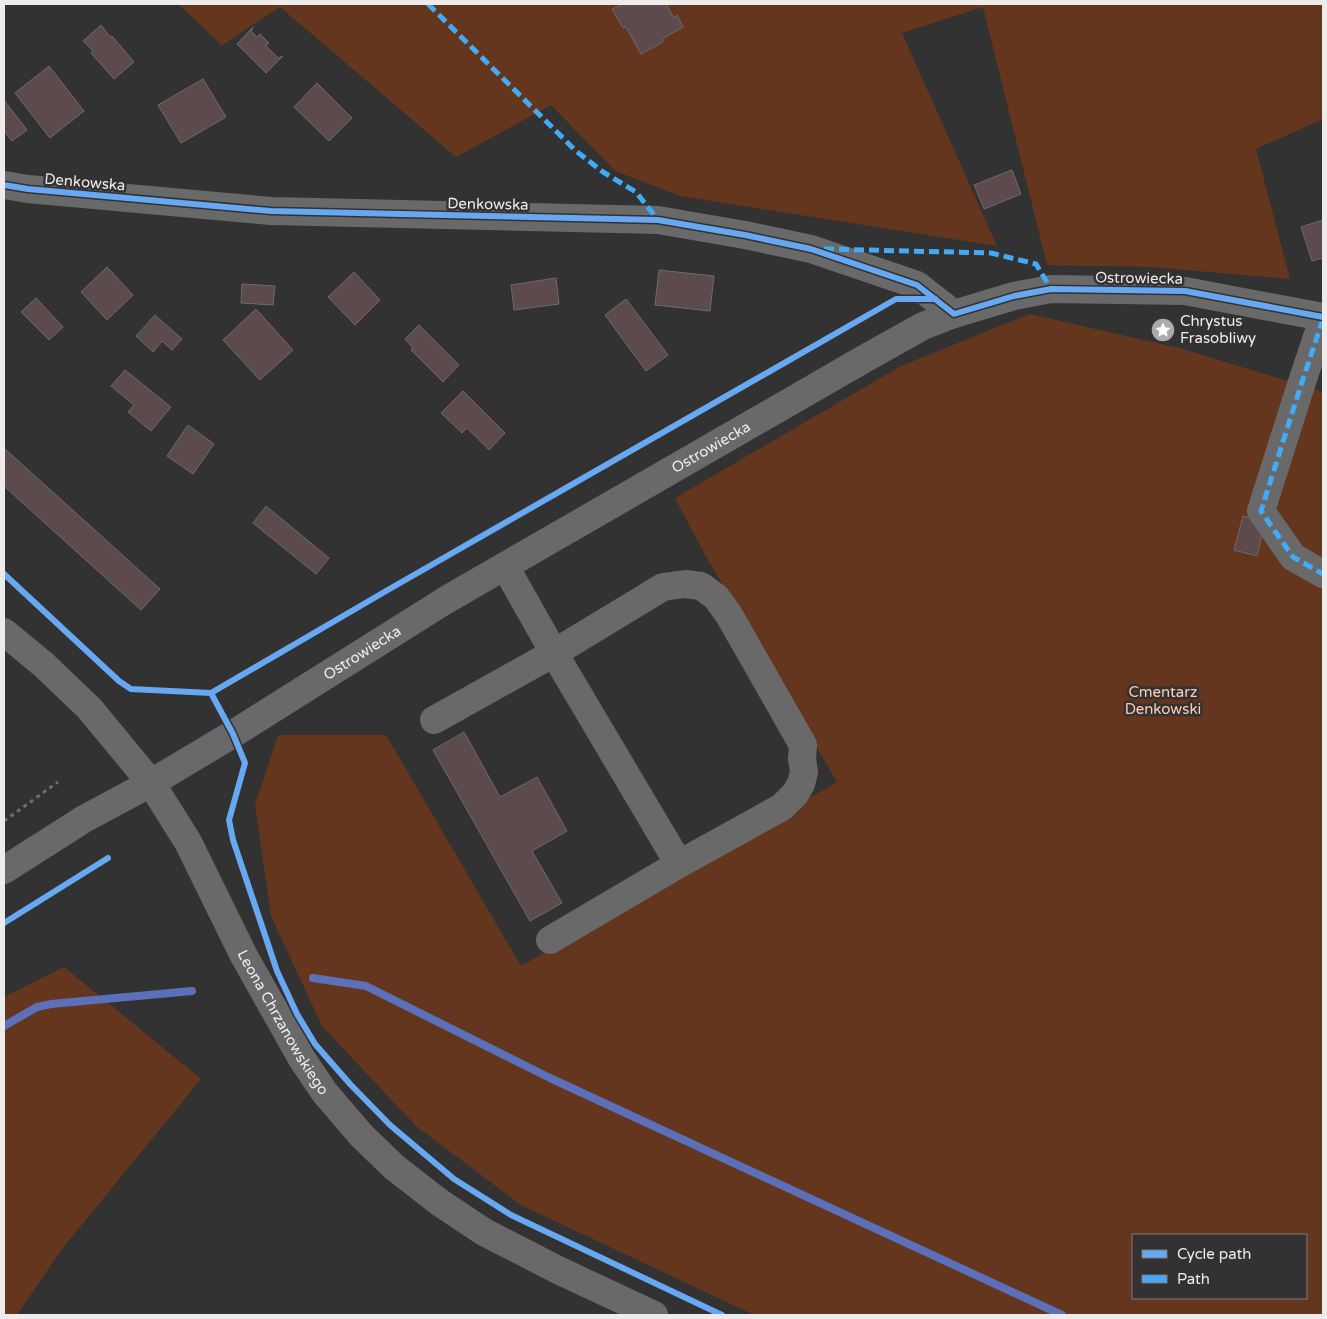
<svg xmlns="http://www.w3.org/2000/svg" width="1327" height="1319" font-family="'Varela Round',sans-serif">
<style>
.green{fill:#64361d;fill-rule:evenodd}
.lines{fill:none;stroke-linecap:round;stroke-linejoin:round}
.stream{stroke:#5c6fb9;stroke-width:8}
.building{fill:#5c4a4c;stroke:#6c6b6c}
.path{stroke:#6f6e6f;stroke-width:3;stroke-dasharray:4 4;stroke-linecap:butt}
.minor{stroke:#6a696a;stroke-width:28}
.quiet{stroke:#42abf6;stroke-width:5;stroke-dasharray:10 5;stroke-linecap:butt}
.cycleway-casing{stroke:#343133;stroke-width:9}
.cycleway{stroke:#66a8f1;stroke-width:6}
.labels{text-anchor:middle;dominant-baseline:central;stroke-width:5;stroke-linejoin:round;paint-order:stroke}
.street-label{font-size:15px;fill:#edebec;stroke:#343133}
.poi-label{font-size:15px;fill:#edebec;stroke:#343133;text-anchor:start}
.park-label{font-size:15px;fill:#fccdb5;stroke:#343133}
</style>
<rect width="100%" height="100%" fill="#333233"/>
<g class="green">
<path d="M178,4H1323V119L1256,149L1290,279L1151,267L1047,265L983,7L902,33L997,246L680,196L615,171L551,105L456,157L280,7L222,45Z"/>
<path d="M1030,314L1183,349L1323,392V1315H754L521,1205L416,1126L322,1026L271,916L255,805L278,735H386L521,966L837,782L703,551L675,498L901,366ZM1133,1235H1306V1298H1133Z"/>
<path d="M64,967L201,1079L61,1250L17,1315H4V997Z"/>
</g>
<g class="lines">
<g class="stream">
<path d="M313,978L366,986L550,1078L1062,1315"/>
<path d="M4,1026L37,1007L51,1004L192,991"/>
</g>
</g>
<g class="building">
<path d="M623,4H666L674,18L677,15L683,27L662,39L663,42L641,54L626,27L623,28L612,9Z"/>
<path d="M101,25L110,37L112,36L134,62L114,79L91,53L93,51L83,41Z"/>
<path d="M253,27L251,31L257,37L260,34L269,43L266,46L278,58L283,56L266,73L237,44Z"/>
<path d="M49,66L84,111L50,138L15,93Z"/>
<path d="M203,79L226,117L181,143L158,105Z"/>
<path d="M317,83L352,118L329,141L294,107Z"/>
<path d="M4,100L27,130L12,141L4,131Z"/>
<path d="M1012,170L1021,194L984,209L974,185Z"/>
<path d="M1323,220V258L1312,261L1301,227Z"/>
<path d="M107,267L133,295L107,320L81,292Z"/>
<path d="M659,270L714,276L710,311L655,305Z"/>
<path d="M354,272L380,300L355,325L328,297Z"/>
<path d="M556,278L559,304L514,310L511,285Z"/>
<path d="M242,284L275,286L273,305L241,303Z"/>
<path d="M36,298L63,327L49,340L21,312Z"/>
<path d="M626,299L668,355L646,371L605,315Z"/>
<path d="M256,309L293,350L260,380L223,340Z"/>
<path d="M155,315L182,339L172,350L162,341L153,352L136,336Z"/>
<path d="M419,325L459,365L443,382L411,350L413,348L405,339Z"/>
<path d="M125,370L171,407L151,431L128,412L134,405L111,386Z"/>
<path d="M463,391L505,433L489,450L467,428L462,433L441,413Z"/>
<path d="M188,425L214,444L193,474L167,456Z"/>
<path d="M4,448L160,589L141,610L4,486Z"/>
<path d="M266,506L329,558L316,574L253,523Z"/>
<path d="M1243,516L1265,521L1257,556L1234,550Z"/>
<path d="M464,732L500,797L537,777L567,831L532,851L562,903L530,921L433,750Z"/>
</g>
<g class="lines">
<path class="path" d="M4,821L58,782"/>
<g class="minor">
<path d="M4,185L28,189L271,211L658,220L745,235L811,249L917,285L954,314"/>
<path d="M1323,319L1301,385L1261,511L1293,557L1323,574"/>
<path d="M505,566L554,653L679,864L550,940"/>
<path id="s1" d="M4,632L44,665L89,708L151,783L188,842L244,956L302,1059L325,1093L361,1135L394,1167L439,1202L484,1232L558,1270L654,1315"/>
<path d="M434,720L554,653L663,587L685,584L701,586L716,597L729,615L803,745L802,759L804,772L801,784L795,794L782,807L679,864"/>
<path id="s2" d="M4,870L84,819L151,783L233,734L446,600L864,359L923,326L954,314L1014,296L1051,289L1185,291L1323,317"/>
</g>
<g class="quiet">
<path d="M428,4L576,151L603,172L636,192L658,220"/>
<path d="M824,249L991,253L1036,264L1051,289"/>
<path d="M1323,319L1301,385L1261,511L1293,557L1323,574"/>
</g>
<g class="cycleway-casing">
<g id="cycleway">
<path d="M4,185L28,189L271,211L658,220L745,235L811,249L917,285L954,314L1014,296L1051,289L1185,291L1323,317"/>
<path d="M4,574L119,681L131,689L211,693L233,734L245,763L229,820L233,840L277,971L297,1014L315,1044L350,1084L390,1125L454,1179L511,1215L722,1315"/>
<path d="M211,693L386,591L896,299H935"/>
<path d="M4,923L108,858"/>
</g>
</g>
<use href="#cycleway" class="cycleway"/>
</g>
<defs>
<g id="sight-disc" transform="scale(1.25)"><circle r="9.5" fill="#acaaab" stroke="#343133"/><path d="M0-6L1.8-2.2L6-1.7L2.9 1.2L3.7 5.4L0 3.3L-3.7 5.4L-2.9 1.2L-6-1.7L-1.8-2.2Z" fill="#fff"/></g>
</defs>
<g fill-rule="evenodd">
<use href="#sight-disc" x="1163" y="330"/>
</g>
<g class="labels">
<g class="street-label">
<text transform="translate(85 182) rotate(5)">Denkowska</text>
<text transform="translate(488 204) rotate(1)">Denkowska</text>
<text transform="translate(1139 278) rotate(1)">Ostrowiecka</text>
<text stroke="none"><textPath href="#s2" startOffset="824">Ostrowiecka</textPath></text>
<text stroke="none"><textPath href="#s2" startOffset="419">Ostrowiecka</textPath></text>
<text stroke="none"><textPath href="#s1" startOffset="485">Leona Chrzanowskiego</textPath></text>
</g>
<g class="poi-label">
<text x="1180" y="321">Chrystus<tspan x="1180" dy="17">Frasobliwy</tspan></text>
</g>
<g class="park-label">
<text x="1163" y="692">Cmentarz<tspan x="1163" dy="17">Denkowski</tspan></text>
</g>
</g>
<rect width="1327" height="1319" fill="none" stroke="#edebec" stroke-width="10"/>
<rect x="1132" y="1234" width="175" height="65" fill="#343133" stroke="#7e7b7d"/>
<rect x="1142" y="1250" width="25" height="8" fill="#66a8f1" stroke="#7e7b7d"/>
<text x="1177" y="1259" font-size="15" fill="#edebec">Cycle path</text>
<rect x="1142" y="1275" width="25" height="8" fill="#42abf6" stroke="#7e7b7d"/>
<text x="1177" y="1284" font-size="15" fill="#edebec">Path</text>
</svg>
